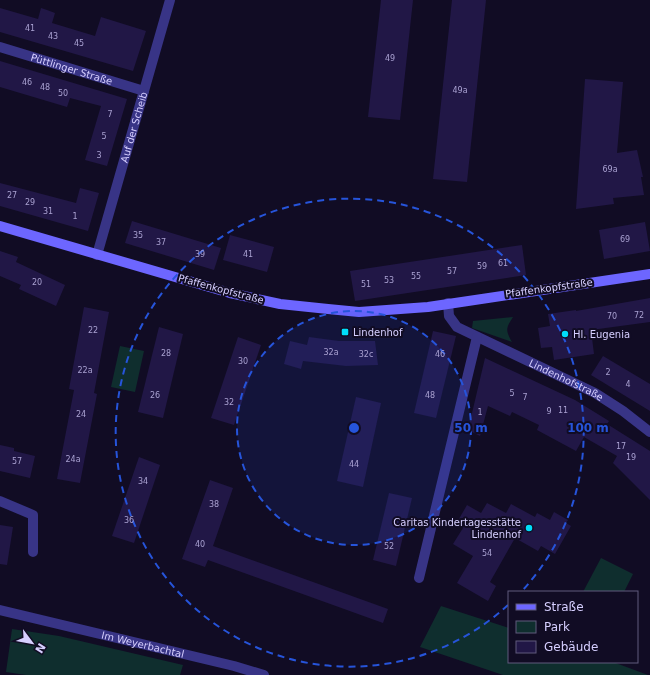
<svg xmlns="http://www.w3.org/2000/svg" width="650" height="675" font-family="'DejaVu Sans',sans-serif">
<style>
.green{fill:#0f2e2e}
.building{fill:#211746}
.lines{fill:none;stroke-linecap:round;stroke-linejoin:round}
.street{stroke:#383486;stroke-width:10}
.secondary{stroke:#6d66ff;stroke-width:10}
.ring{fill:none;stroke:#2654da;stroke-width:2;stroke-dasharray:7 5}
.poi-dot{fill:#00ddfa;stroke:#110c24;stroke-width:1.5}
.labels{text-anchor:middle;dominant-baseline:central;stroke-width:4;stroke-linejoin:round;paint-order:stroke}
.number-label{font-size:8px;fill:#a9a1d1}
.street-label{font-size:10px;fill:#d6cfff;stroke:#110c24}
.poi-label{font-size:10px;fill:#d6cfff;stroke:#110c24;text-anchor:start}
.centre{fill:#2654da;stroke:#110c24;stroke-width:2}
.ring-label{font-size:12px;text-anchor:middle;font-weight:bold;fill:#2654da;stroke:#110c24;stroke-width:4;stroke-linejoin:round;paint-order:stroke}
</style>
<rect width="100%" height="100%" fill="#110c24"/>
<g class="green">
<path d="M513,317C506,328 505,330 512,342L472,328L473,321Z"/>
<path d="M120,346L144,351L135,392L111,387Z"/>
<path d="M601,558L633,574L624,592H583Z"/>
<path d="M441,606L509,628V662H613L648,675H503L420,647Z"/>
<path d="M12,629L59,636L183,665L180,675H26L6,672Z"/>
</g>
<g class="building">
<path d="M381,0H413L400,120L368,117Z"/>
<path d="M452,0H486L467,182L433,179Z"/>
<path d="M0,8L38,19L41,8L47,10L55,13L52,23L95,36L101,17L146,31L133,71L0,32Z"/>
<path d="M0,61L127,99L107,166L85,160L101,106L70,98L67,107L0,87Z"/>
<path d="M585,79L623,82L617,153L637,150L643,177H641L644,195L613,198L614,204L576,209Z"/>
<path d="M0,183L76,203L80,188L99,193L88,231L0,206Z"/>
<path d="M132,221L221,248L214,270L125,243Z"/>
<path d="M645,222L650,251L604,259L599,230Z"/>
<path d="M230,235L274,247L267,272L223,260Z"/>
<path d="M522,245L526,275L355,301L350,271Z"/>
<path d="M0,251L18,257L16,262L65,285L56,306L19,289L21,285L0,276Z"/>
<path d="M650,298V322L591,330L594,354L554,360L552,347L541,348L538,328L550,326L548,314L576,310V311Z"/>
<path d="M84,307L109,312L94,393L97,394L80,483L57,479L74,390L69,389Z"/>
<path d="M159,327L183,334L163,418L138,412Z"/>
<path d="M433,331L456,336L436,418L414,413Z"/>
<path d="M238,337L261,345L234,425L211,418Z"/>
<path d="M309,337L339,341H375L378,365L346,366L303,361L301,369L284,364L290,341L307,345Z"/>
<path d="M603,356L650,384V411L591,375Z"/>
<path d="M485,358L575,400L609,421L607,424L650,451V500L613,463L617,456L584,437L576,451L537,430L539,425L512,412L510,416L488,406L480,436L468,430Z"/>
<path d="M356,397L381,403L363,487L337,481Z"/>
<path d="M0,445L14,448V451L35,456L30,478L0,471Z"/>
<path d="M139,457L160,465L134,543L112,536Z"/>
<path d="M210,480L233,488L213,546L388,609L383,623L208,560L205,567L182,559Z"/>
<path d="M389,493L412,498L396,566L373,560Z"/>
<path d="M487,503L506,513L511,504L535,517L537,513L550,520L554,512L568,520L566,523L571,526L555,554L541,546L538,551L515,538L490,582L496,586L488,601L457,583L473,556L453,544L463,528L456,524L467,505L481,513Z"/>
<path d="M0,525L13,527L7,565L0,564Z"/>
</g>
<g class="lines">
<g class="street">
<path id="s1" d="M0,47L144,91"/>
<path id="s2" d="M97,255L170,0"/>
<path id="s3" d="M448,303L449,316L457,327L595,393L623,411L650,432"/>
<path d="M0,501L33,515V552"/>
<path d="M419,578L477,337"/>
<path id="s4" d="M0,610L234,666L264,675"/>
</g>
<path class="secondary" d="M0,226L230,293L280,304L328,309L359,312L428,307L650,274"/>
</g>
<circle cx="354" cy="428" r="117" fill="#2654da" fill-opacity=".12"/>
<g class="ring">
<circle cx="354" cy="428" r="117"/>
<path d="M508 605A234 234 0 1 1 522 591"/>
</g>
<g class="poi-dot">
<rect x="341" y="328" width="8" height="8" rx="2"/>
<circle cx="565" cy="334" r="4"/>
<circle cx="529" cy="528" r="4"/>
</g>
<g class="labels">
<g class="number-label">
<text x="30" y="28">41</text>
<text x="53" y="36">43</text>
<text x="79" y="43">45</text>
<text x="390" y="58">49</text>
<text x="27" y="82">46</text>
<text x="45" y="87">48</text>
<text x="460" y="90">49a</text>
<text x="63" y="93">50</text>
<text x="110" y="114">7</text>
<text x="104" y="136">5</text>
<text x="99" y="155">3</text>
<text x="610" y="169">69a</text>
<text x="12" y="195">27</text>
<text x="30" y="202">29</text>
<text x="48" y="211">31</text>
<text x="75" y="216">1</text>
<text x="138" y="235">35</text>
<text x="625" y="239">69</text>
<text x="161" y="242">37</text>
<text x="200" y="254">39</text>
<text x="248" y="254">41</text>
<text x="503" y="263">61</text>
<text x="482" y="266">59</text>
<text x="452" y="271">57</text>
<text x="416" y="276">55</text>
<text x="389" y="280">53</text>
<text x="37" y="282">20</text>
<text x="366" y="284">51</text>
<text x="639" y="315">72</text>
<text x="612" y="316">70</text>
<text x="93" y="330">22</text>
<text x="331" y="352">32a</text>
<text x="166" y="353">28</text>
<text x="366" y="354">32c</text>
<text x="440" y="354">46</text>
<text x="243" y="361">30</text>
<text x="85" y="370">22a</text>
<text x="608" y="372">2</text>
<text x="628" y="384">4</text>
<text x="512" y="393">5</text>
<text x="155" y="395">26</text>
<text x="430" y="395">48</text>
<text x="525" y="397">7</text>
<text x="229" y="402">32</text>
<text x="563" y="410">11</text>
<text x="549" y="411">9</text>
<text x="480" y="412">1</text>
<text x="81" y="414">24</text>
<text x="621" y="446">17</text>
<text x="631" y="457">19</text>
<text x="73" y="459">24a</text>
<text x="17" y="461">57</text>
<text x="354" y="464">44</text>
<text x="143" y="481">34</text>
<text x="214" y="504">38</text>
<text x="129" y="520">36</text>
<text x="200" y="544">40</text>
<text x="389" y="546">52</text>
<text x="487" y="553">54</text>
</g>
<g class="street-label">
<text stroke="none"><textPath href="#s1" startOffset="75">Püttlinger Straße</textPath></text>
<text stroke="none"><textPath href="#s2" startOffset="133">Auf der Scheib</textPath></text>
<text transform="translate(549 288) rotate(-8)">Pfaffenkopfstraße</text>
<text transform="translate(221 289) rotate(15)">Pfaffenkopfstraße</text>
<text stroke="none"><textPath href="#s3" startOffset="148">Lindenhofstraße</textPath></text>
<text stroke="none"><textPath href="#s4" startOffset="147">Im Weyerbachtal</textPath></text>
</g>
<g class="poi-label">
<text x="353" y="332">Lindenhof</text>
<text x="573" y="334">Hl. Eugenia</text>
<text x="521" y="522" text-anchor="end">Caritas Kindertagesstätte<tspan x="521" dy="12">Lindenhof</tspan></text>
</g>
</g>
<circle cx="354" cy="428" r="6" class="centre"/>
<g class="ring-label">
<text x="471" y="432">50 m</text>
<text x="588" y="432">100 m</text>
</g>
<rect x="508" y="591" width="130" height="72" fill="#110c24" stroke="#605a7c"/>
<rect x="516" y="604" width="20" height="6" fill="#6d66ff" stroke="#605a7c"/>
<text x="544" y="611" font-size="12" fill="#d6cfff">Straße</text>
<rect x="516" y="621" width="20" height="12" fill="#0f2e2e" stroke="#605a7c"/>
<text x="544" y="631" font-size="12" fill="#d6cfff">Park</text>
<rect x="516" y="641" width="20" height="12" fill="#211746" stroke="#605a7c"/>
<text x="544" y="651" font-size="12" fill="#d6cfff">Gebäude</text>
<g transform="translate(32 643) rotate(122)" stroke="#110c24" stroke-width="3" paint-order="stroke">
<path d="M0-3L7 15L0 10L-7 15Z" fill="#d6cfff"/>
<text y="-6" font-size="11" font-weight="bold" text-anchor="middle" fill="#d6cfff">N</text>
</g>
</svg>
